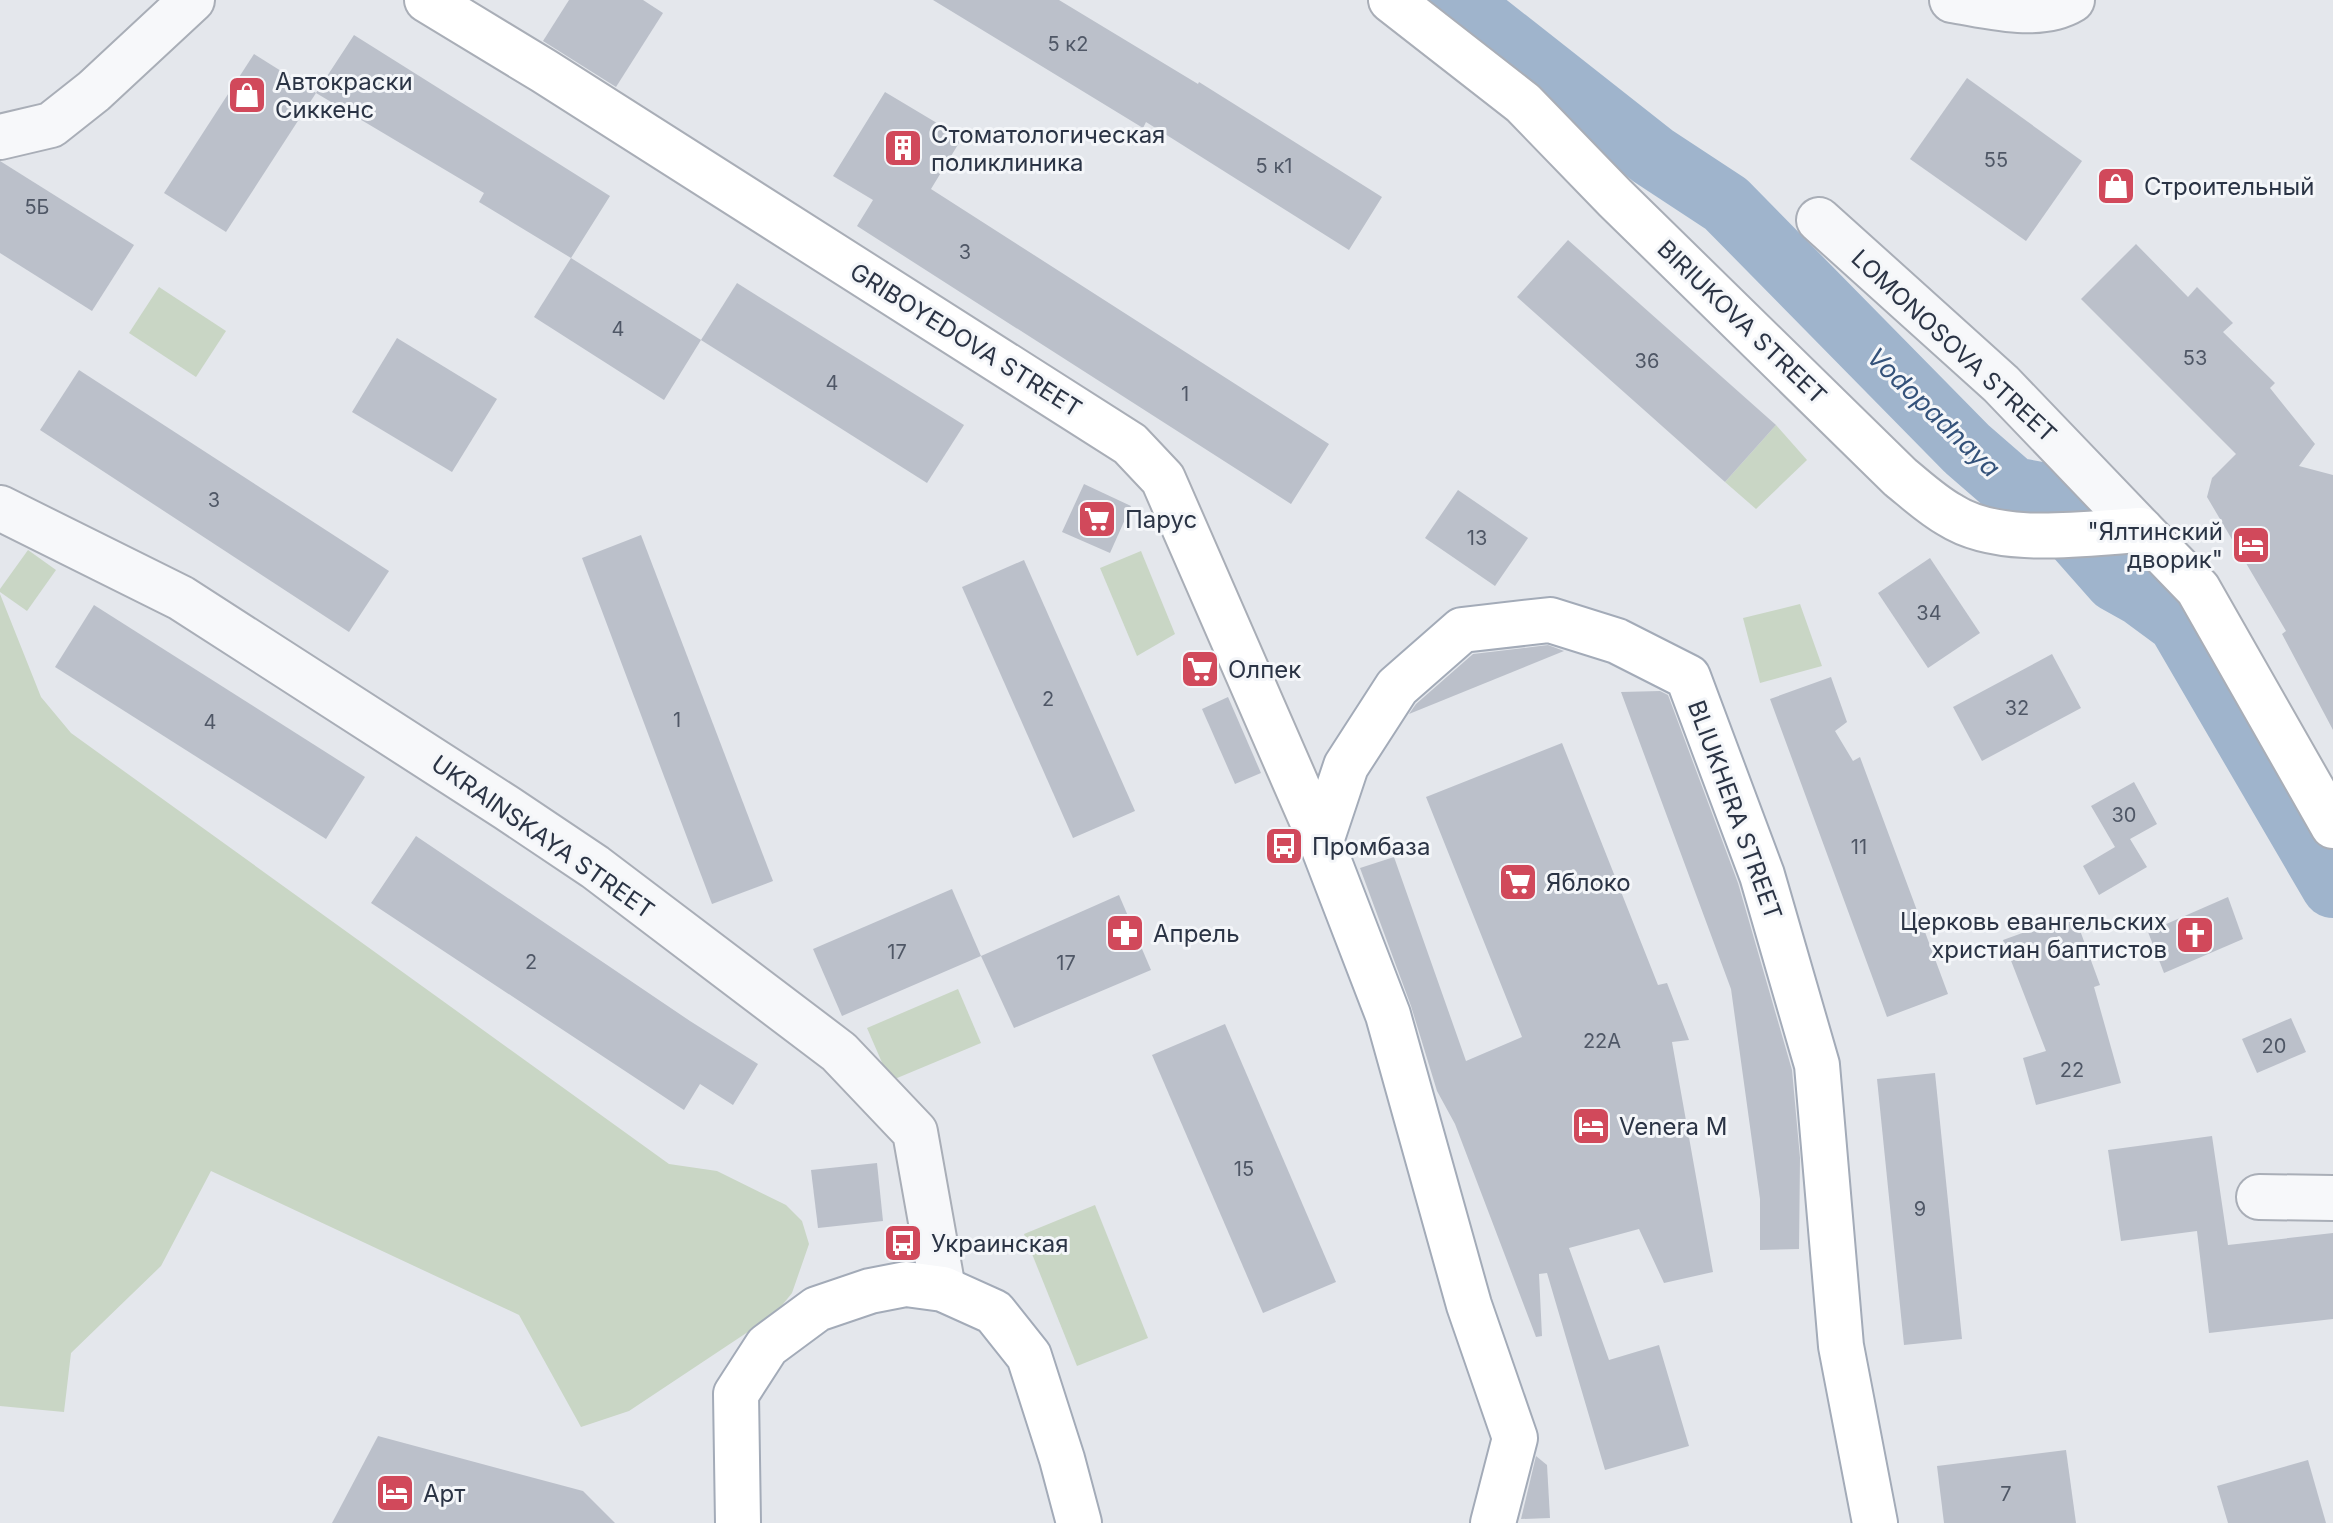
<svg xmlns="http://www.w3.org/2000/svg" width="2333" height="1523" font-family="Inter,sans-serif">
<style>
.green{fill:#c9d6c5}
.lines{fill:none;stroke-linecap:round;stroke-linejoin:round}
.river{stroke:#9fb4cc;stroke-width:64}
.building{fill:#bbc0ca}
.street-casing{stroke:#a9aeb7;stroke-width:48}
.secondary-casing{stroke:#a9aeb7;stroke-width:48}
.primary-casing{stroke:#a3abb8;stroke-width:48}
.street{stroke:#f7f8fa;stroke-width:44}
.secondary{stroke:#fff;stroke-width:44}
.primary{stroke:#fff;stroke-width:44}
.labels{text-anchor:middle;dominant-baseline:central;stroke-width:6;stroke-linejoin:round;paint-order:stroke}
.number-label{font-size:20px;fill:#4f5766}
.poi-label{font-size:24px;fill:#2b3445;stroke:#f4f6f9;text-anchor:start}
.street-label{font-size:24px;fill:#2b3445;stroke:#f4f6f9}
.water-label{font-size:26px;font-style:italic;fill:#34527a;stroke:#f4f6f9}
</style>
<rect width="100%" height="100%" fill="#e4e7ec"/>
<g class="green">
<path d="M159,287L226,331L196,377L129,333Z"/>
<path d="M1776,425L1807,460L1756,509L1725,482Z"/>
<path d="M28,550L56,570L27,611L0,592V589Z"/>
<path d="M1141,551L1175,634L1137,656L1100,568Z"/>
<path d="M0,594L41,697L71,733L669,1164L717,1171L786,1205L802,1221L809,1244L792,1293L775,1314L629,1411L581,1427L519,1315L211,1171L161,1266L71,1353L64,1412L0,1406Z"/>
<path d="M1800,604L1822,666L1760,683L1743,618Z"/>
<path d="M958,989L981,1043L890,1081L867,1028Z"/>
<path d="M1095,1205L1148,1338L1077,1366L1024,1234Z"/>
</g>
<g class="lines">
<path class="river" d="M1455,0L1653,156L1726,204L1967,449L2013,489L2040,494L2116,580L2141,594L2179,622L2333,886"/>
</g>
<g class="building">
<path d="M569,0H643L663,13L616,87L543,41Z"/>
<path d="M933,0H1059L1198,84L1199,82L1382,197L1349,250L1146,122L1143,128Z"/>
<path d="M354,35L610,196L571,258L479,202L484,193L316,93Z"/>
<path d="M254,54L316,93L226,232L164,193Z"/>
<path d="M1967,78L2082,161L2026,241L1910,159Z"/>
<path d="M885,92L962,138L931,189L1329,444L1291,504L857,226L873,200L833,176Z"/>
<path d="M0,161L134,245L92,311L0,253Z"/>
<path d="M1568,240L1776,425L1725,482L1517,297Z"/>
<path d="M2136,244L2188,297L2197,287L2233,323L2223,332L2275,383L2270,388L2315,444L2299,466L2333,475V730L2282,634L2286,631L2207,497L2212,478L2236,454L2081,299Z"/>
<path d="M571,258L701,340L664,400L534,317Z"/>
<path d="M737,283L964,425L927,483L701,340Z"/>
<path d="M397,338L497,399L452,472L352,412Z"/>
<path d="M79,370L389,571L349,632L40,430Z"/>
<path d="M1084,484L1131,506L1110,553L1062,532Z"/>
<path d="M1458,490L1528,538L1495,586L1425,538Z"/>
<path d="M641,535L773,881L712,904L582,558Z"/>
<path d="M1930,558L1980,633L1928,668L1878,593Z"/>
<path d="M1024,560L1135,811L1073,838L962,587Z"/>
<path d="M94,605L365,777L326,839L55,667Z"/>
<path d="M1548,645L1564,651L1409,714L1416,704L1473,654Z"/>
<path d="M2052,654L2081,708L1982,761L1953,707Z"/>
<path d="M1831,677L1847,722L1835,731L1853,761L1860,757L1948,994L1887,1017L1770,699Z"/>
<path d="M1660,691L1668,695L1738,883L1792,1070L1800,1158L1799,1249L1760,1250V1199L1731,989L1621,692Z"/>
<path d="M1228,697L1261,773L1235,784L1202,709Z"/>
<path d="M1562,743L1658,985L1667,983L1689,1040L1672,1042L1713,1272L1664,1283L1639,1229L1569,1248L1609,1360L1659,1345L1689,1446L1605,1470L1547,1273L1539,1274L1542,1336L1536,1337L1455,1124L1437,1091L1411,1006L1360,868L1394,857L1466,1061L1522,1037L1426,797Z"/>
<path d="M2134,782L2157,824L2130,839L2147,867L2099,895L2083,866L2115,847L2091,806Z"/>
<path d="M416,836L690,1021L758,1064L733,1105L700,1084L684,1110L371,903Z"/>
<path d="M952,889L981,956L842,1016L813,949Z"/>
<path d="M1119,895L1151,970L1014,1028L981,956Z"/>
<path d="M2228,897L2243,939L2164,973L2148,932Z"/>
<path d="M2074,914L2100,985L2094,987L2121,1083L2036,1105L2023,1058L2046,1051L2003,940Z"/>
<path d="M2291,1018L2306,1052L2257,1073L2242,1039Z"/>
<path d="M1225,1024L1336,1282L1263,1313L1152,1055Z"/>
<path d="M1935,1073L1962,1339L1904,1345L1877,1079Z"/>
<path d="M2212,1136L2228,1245L2333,1233V1319L2209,1333L2197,1231L2121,1241L2108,1150Z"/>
<path d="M877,1163L883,1221L818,1228L811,1170Z"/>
<path d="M378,1436L583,1491L615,1523H332Z"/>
<path d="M2066,1450L2076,1523H1944L1937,1466Z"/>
<path d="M1536,1456L1547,1465L1550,1518L1521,1519Z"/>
<path d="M2308,1460L2326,1523H2228L2217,1486Z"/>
</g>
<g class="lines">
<g class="street-casing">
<g id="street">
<path d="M1952,0C1989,6 2039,20 2072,0"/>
<path d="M0,137L51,125L94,91L192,0"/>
<path d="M1819,220L2001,384L2141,530"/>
<path d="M0,508L181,598L507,808L595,867L839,1052L915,1132L943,1289"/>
<path d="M2259,1197L2333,1198"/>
</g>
</g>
<g class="secondary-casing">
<g id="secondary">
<path d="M427,0L544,71L1130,444L1163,479L1321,841"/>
<path d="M1391,0L1523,103L1615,198L1900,477C1916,490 1932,505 1950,515C2000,547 2084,533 2141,530L2198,589L2333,826"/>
</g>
</g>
<g class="primary-casing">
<g id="primary">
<path d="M738,1523L736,1394L767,1346L817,1309L870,1291L906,1284L943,1289L994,1312L1029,1356L1062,1459L1079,1523"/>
<path d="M1493,1523L1515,1438L1469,1305L1388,1015L1321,841L1346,766L1397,687L1462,630L1550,620L1617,641L1688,677L1762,875L1817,1065L1841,1346L1875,1523"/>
</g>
</g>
<use href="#street" class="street"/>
<use href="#secondary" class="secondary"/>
<use href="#primary" class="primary"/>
</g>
<defs>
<g id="shop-square" transform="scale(2)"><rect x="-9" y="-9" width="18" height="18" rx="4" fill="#d1495b" stroke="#f4f6f9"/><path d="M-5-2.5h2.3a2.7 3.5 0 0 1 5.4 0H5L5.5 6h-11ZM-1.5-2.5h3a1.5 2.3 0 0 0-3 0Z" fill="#fff"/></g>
<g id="building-square" transform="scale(2)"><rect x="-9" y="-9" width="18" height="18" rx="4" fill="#d1495b" stroke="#f4f6f9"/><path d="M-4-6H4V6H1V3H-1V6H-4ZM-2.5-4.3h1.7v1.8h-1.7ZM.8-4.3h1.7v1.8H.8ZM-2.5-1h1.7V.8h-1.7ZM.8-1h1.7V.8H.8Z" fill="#fff"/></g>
<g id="supermarket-square" transform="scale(2)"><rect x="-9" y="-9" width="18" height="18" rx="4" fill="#d1495b" stroke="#f4f6f9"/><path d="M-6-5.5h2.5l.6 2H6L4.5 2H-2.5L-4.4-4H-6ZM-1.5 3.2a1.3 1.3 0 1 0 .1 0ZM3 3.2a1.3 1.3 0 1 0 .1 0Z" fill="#fff"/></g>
<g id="hotel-square" transform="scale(2)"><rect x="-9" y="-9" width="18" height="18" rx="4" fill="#d1495b" stroke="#f4f6f9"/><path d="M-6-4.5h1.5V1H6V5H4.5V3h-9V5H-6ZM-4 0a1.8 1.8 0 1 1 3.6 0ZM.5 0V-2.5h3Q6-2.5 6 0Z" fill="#fff"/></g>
<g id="bus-square" transform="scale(2)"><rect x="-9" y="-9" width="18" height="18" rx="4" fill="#d1495b" stroke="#f4f6f9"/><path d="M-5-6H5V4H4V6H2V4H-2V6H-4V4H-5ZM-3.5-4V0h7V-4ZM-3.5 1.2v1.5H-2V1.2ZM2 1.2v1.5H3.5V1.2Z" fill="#fff"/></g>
<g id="pharmacy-square" transform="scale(2)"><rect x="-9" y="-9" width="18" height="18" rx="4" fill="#d1495b" stroke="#f4f6f9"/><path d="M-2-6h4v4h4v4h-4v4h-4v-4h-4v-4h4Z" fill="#fff"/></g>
<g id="church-square" transform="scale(2)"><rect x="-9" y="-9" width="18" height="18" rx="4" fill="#d1495b" stroke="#f4f6f9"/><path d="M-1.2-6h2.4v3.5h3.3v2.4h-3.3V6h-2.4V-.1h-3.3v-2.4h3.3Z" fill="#fff"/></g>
</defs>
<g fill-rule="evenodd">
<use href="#shop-square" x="247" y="95"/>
<use href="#building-square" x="903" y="148"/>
<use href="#shop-square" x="2116" y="186"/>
<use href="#supermarket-square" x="1097" y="519"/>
<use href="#hotel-square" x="2251" y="545"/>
<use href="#supermarket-square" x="1200" y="669"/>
<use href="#bus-square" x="1284" y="846"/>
<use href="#supermarket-square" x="1518" y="882"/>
<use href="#pharmacy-square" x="1125" y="933"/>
<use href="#church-square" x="2195" y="935"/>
<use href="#hotel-square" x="1591" y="1126"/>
<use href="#bus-square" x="903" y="1243"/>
<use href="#hotel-square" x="395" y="1493"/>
</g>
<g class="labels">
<g class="number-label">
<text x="1068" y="44">5 к2</text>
<text x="1996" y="160">55</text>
<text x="1274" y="166">5 к1</text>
<text x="37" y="207">5Б</text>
<text x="965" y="252">3</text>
<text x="618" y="329">4</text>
<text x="2195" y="358">53</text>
<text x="1647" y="361">36</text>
<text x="832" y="383">4</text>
<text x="1185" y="394">1</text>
<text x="214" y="500">3</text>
<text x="1477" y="538">13</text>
<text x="1929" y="613">34</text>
<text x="1048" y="699">2</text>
<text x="2017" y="708">32</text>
<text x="677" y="720">1</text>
<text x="210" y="722">4</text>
<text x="2124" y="815">30</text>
<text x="1859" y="847">11</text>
<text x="897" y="952">17</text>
<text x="531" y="962">2</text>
<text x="1066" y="963">17</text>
<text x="1602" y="1041">22А</text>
<text x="2274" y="1046">20</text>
<text x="2072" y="1070">22</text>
<text x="1244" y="1169">15</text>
<text x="1920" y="1209">9</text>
<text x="2006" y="1494">7</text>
</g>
<g class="poi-label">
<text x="275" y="81">Автокраски<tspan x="275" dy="28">Сиккенс</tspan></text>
<text x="931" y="134">Стоматологическая<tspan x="931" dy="28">поликлиника</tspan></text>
<text x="2144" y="186">Строительный</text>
<text x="1125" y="519">Парус</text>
<text x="2223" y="531" text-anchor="end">"Ялтинский<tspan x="2223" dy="28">дворик"</tspan></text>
<text x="1228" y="669">Олпек</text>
<text x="1312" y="846">Промбаза</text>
<text x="1546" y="882">Яблоко</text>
<text x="2167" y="921" text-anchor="end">Церковь евангельских<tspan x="2167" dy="28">христиан баптистов</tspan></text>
<text x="1153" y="933">Апрель</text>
<text x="1619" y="1126">Venera M</text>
<text x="931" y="1243">Украинская</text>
<text x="423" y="1493">Арт</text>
</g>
<g class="street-label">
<text transform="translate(1742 322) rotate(44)">BIRIUKOVA STREET</text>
<text transform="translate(966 340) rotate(32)">GRIBOYEDOVA STREET</text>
<text transform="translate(1954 346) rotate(43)">LOMONOSOVA STREET</text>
<text transform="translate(1735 810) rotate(70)">BLIUKHERA STREET</text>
<text transform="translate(543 837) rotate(35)">UKRAINSKAYA STREET</text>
</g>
<g class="water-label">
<text transform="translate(1934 412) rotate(44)">Vodopadnaya</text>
</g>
</g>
</svg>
